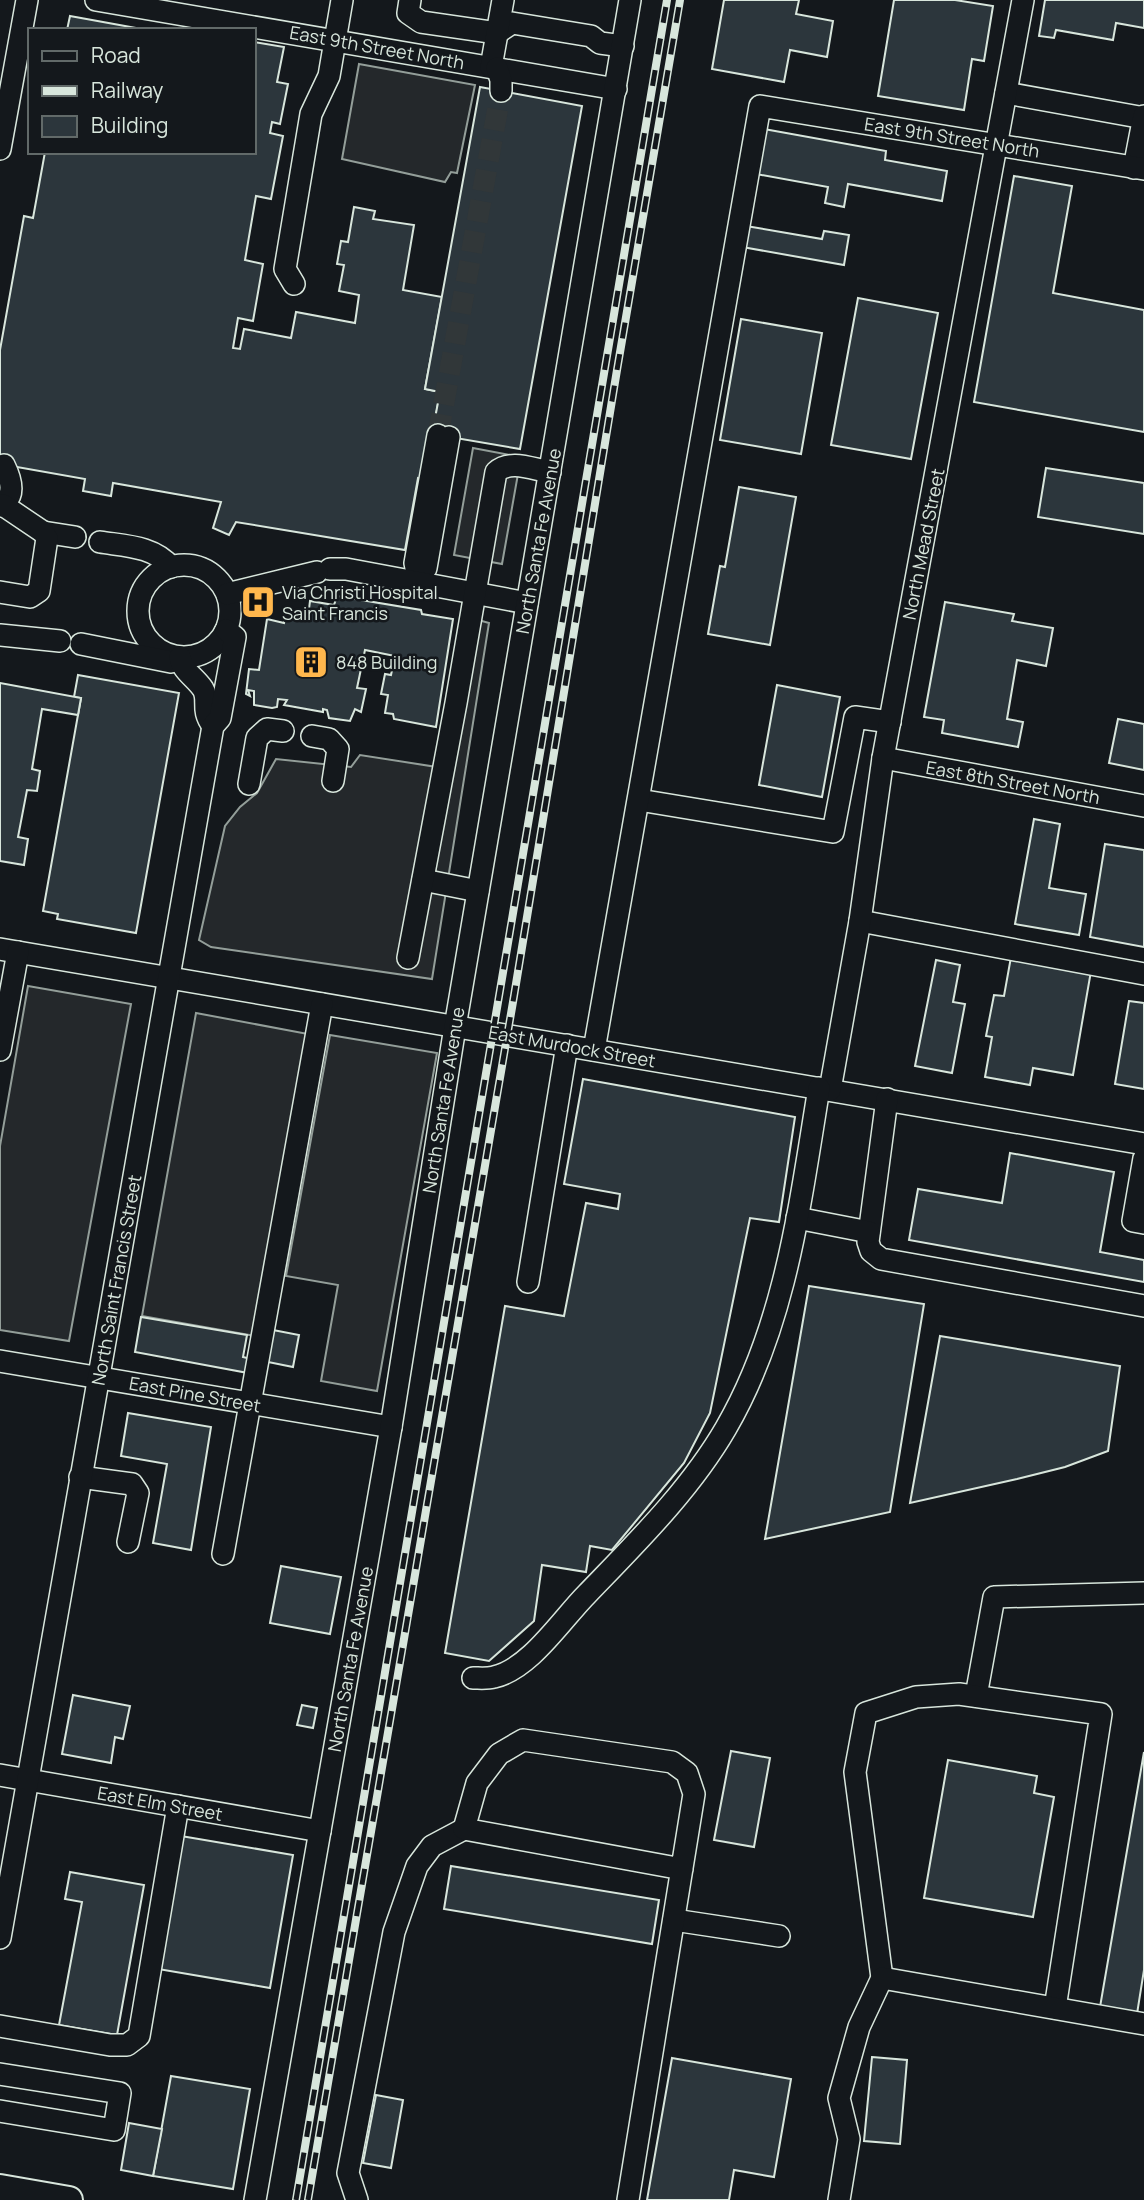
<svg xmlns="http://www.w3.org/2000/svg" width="1144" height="2200" font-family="Manrope,sans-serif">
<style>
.parking{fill:#24282b;stroke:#939e99;stroke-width:2}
.building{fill:#2c363c;stroke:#d8e6dc;stroke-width:2}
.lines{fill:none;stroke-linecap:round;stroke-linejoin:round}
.minor-tunnel{stroke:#313739;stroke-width:21;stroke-dasharray:21 10;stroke-linecap:butt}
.minor-casing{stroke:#d8e6dc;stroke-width:24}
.major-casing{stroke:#d8e6dc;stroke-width:30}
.minor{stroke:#14181c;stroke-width:21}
.major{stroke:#14181c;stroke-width:26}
.rail-casing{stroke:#d8e6dc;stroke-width:8}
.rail{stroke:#14181c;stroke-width:5;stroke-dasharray:16;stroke-linecap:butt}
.labels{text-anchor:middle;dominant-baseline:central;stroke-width:5;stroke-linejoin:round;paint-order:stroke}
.street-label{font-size:18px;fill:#d8e6dc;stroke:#14181c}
.poi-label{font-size:18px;fill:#d8e6dc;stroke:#14181c;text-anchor:start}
</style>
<rect width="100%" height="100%" fill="#14181c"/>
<g class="parking">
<path d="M359,64L475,85L457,173L451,172L445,182L342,159Z"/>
<path d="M473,448L521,457L502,564L454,555Z"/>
<path d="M464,616L489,623L432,979L211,947L199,940L225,826L240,807L257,793L276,759L351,767L360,755L437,767Z"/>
<path d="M28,986L131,1004L69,1341L0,1330V1146Z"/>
<path d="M196,1013L308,1034L255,1336L142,1316Z"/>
<path d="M330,1035L437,1053L377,1391L321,1381L338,1285L286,1276Z"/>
</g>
<g class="building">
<path d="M724,0H799L796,14L833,21L827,57L790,50L784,82L712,69Z"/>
<path d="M894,0H955L993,6L984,61L972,59L964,110L878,96Z"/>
<path d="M1045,0H1144V28L1116,23L1113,40L1056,30L1054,38L1039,36Z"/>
<path d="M70,16L147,30H67Z"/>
<path d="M254,42L284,47L277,82L288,84L280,124L272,122L270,133L283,136L271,199L256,196L245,260L263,264L253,321L238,318L233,348L240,349L244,329L291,338L296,312L355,323L359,295L339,291L344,265L337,264L341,241L348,242L354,207L375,211L373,219L414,225L403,290L442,297L425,389L440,392L425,480L418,478L405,550L236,522L229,535L213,528L221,502L113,483L111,496L83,491L85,479L0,464V350L24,216L33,218L45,152H254Z"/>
<path d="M480,87L582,106L520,449L432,434L440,392L425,389Z"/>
<path d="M764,129L886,151L885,160L947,171L942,201L848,184L844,207L825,203L828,187L756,174Z"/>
<path d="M1014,176L1072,186L1053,293L1144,310V432L974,402Z"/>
<path d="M746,226L822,239L824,231L849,235L844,265L742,247Z"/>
<path d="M858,298L938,313L911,459L831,445Z"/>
<path d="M741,319L822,333L801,454L720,440Z"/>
<path d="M1046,468L1144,483V534L1038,517Z"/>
<path d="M739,487L796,497L770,645L708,634L720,566L725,567Z"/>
<path d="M337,596L421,610L422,614L453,619L436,727L394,719L393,714L385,713L388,695L381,694L385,674L391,675L395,656L365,650L357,688L366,689L361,712L355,709L350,721L329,718L327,710L323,709V712L284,705L287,700L278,699L277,707L272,708L254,705V691L248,690L250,696L246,694L249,669L259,670L267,619L284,623L286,614L308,617L310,601L334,605Z"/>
<path d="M945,602L1014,614L1012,621L1053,628L1046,666L1017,660L1007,719L1023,722L1018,747L942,733L944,720L924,717Z"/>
<path d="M78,675L179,693L136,933L57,919L58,914L43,911L81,698L74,697Z"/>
<path d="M0,683L81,698L78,715L42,709L32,769L40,771L37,791L27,790L18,837L28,839L24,865L0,861Z"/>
<path d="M777,685L840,697L822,797L759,785Z"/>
<path d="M1118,719L1144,724V770L1109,763Z"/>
<path d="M1034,819L1060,824L1049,888L1086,894L1079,935L1015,924Z"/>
<path d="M1105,844L1144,850V947L1090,937Z"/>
<path d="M1011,957L1091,971L1073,1075L1033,1068L1030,1085L985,1077L992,1037L986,1036L994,995L1004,996Z"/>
<path d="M936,960L960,965L953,1002L965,1004L952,1073L915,1066Z"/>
<path d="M1129,1001L1144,1003V1089L1115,1084Z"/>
<path d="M583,1079L795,1117L779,1222L750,1218L710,1413L684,1463L612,1550L590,1546L586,1572L542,1565L534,1621L489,1661L445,1653L505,1306L564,1316L586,1203L618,1209L620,1194L564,1184Z"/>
<path d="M1010,1153L1114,1172L1100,1252L1144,1260V1282L909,1240L918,1189L1002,1203Z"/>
<path d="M809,1286L924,1304L890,1512L765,1539Z"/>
<path d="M141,1317L247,1335L243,1357L251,1359L248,1373L135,1352Z"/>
<path d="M273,1330L299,1335L293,1367L268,1362Z"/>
<path d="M940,1336L1120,1366L1108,1451L1065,1467L1017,1479L910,1503Z"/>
<path d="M128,1413L211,1427L191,1550L153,1543L167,1464L121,1456Z"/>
<path d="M281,1566L341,1577L330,1634L270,1623Z"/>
<path d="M73,1695L130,1706L123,1739L115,1737L111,1763L62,1754Z"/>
<path d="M302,1705L317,1708L313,1728L297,1725Z"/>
<path d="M731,1751L770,1758L754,1847L714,1840Z"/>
<path d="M1144,1752V1970L1137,2014L1100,2007Z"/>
<path d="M948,1760L1037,1776L1034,1793L1054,1797L1033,1917L924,1898Z"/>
<path d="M181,1836L293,1855L270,1988L158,1969Z"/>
<path d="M451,1866L659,1900L652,1944L444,1909Z"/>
<path d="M70,1872L144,1885L117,2035L59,2025L82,1902L65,1899Z"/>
<path d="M872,2057L907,2060L900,2144L864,2141Z"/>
<path d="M672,2058L791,2079L774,2177L734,2170L729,2200H647Z"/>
<path d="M171,2076L250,2089L233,2189L153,2176Z"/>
<path d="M376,2095L403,2100L391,2168L363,2163Z"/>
<path d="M129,2123L162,2129L153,2176L121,2170Z"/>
</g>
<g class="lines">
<path class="minor-tunnel" d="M438,435L501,91"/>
<g class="minor-casing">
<g id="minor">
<path d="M96,0L616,89"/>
<path d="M410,0L408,13L421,22L497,33L512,23L591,36L600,43L623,46"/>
<path d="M491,67L503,0"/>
<path d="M497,68L501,80V91"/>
<path d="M1006,93L1144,118"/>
<path d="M0,149L27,0"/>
<path d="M1134,168L1144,116"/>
<path d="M294,284L285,269L311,114L329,76L342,0"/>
<path d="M438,435L415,563L416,568L420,570L426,568L449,437"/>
<path d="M0,506C17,496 11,479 4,465"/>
<path d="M43,532L75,537"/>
<path d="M100,542C125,546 154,546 171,567"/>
<circle cx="184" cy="611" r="46"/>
<path d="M330,569H346L527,603"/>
<path d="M0,592L30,597L39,591L47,538L43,532L3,505"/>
<path d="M227,594L317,572"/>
<path d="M0,635L60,641"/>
<path d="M81,644L171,662"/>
<path d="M180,657C182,671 195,677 203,689C210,701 200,709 213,726"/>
<path d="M312,736L329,739L338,749L333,781"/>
<path d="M883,758L1144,806"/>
<path d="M249,784L257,738L267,729L283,731"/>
<path d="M639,800L833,832L855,717L890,722"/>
<path d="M423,880L478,891"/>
<path d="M860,921L1144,974"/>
<path d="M0,949L1144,1144"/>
<path d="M408,958L456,703L496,472C510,459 532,469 550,472"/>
<path d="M0,1050L18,952"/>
<path d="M594,1050L760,106L1144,169"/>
<path d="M830,1090L860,921L883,758L1023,0"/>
<path d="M887,1099L868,1242L871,1251L881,1259L1144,1306"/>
<path d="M1144,1158L1133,1221L1144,1223"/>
<path d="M797,1218L869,1232"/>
<path d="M528,1282L567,1045"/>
<path d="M0,1361L391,1427"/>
<path d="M80,1477L132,1484L138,1493L128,1542"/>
<path d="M223,1554L322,1004"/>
<path d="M473,1678C479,1678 487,1679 494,1677C530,1669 562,1619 587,1594C637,1542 690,1490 726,1428C786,1325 800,1203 819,1088"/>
<path d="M976,1696L994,1597L1144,1593"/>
<path d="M0,1775L320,1831"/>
<path d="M674,1920L779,1936"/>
<path d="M0,1938C68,1551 137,1164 204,777L213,726L220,718L235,637L226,630"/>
<path d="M882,1978L855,1772L866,1713L916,1697L959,1694L1101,1714L1055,2008"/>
<path d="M0,2026L110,2045H127L139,2036L178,1806"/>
<path d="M0,2074L120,2093L114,2130L0,2111"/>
<path d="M255,2200L391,1427L455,1027L630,0"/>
<path d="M357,2200L348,2173L394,1932L417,1866L432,1846L464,1829"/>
<path d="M628,2200L694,1794L687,1773L672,1762L523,1740L499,1754L477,1783L464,1829L682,1869"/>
<path d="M839,2200L849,2139L839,2098L859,2027L882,1978L1144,2024"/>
</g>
</g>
<g class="major-casing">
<path id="major" d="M0,2188L69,2200"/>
</g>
<use href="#minor" class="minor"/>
<use href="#major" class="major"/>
<g class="rail-casing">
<g id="rail">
<path d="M296,2200L667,0"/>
<path d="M308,2200L514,996L617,370L680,0"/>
</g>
</g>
<use href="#rail" class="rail"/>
</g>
<defs>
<g id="hospital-square" transform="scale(1.75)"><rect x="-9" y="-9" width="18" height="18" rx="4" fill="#ffb74d" stroke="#14181c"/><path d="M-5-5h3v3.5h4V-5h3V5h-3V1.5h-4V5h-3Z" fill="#111"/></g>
<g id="building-square" transform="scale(1.75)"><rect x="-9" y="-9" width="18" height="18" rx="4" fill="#ffb74d" stroke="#14181c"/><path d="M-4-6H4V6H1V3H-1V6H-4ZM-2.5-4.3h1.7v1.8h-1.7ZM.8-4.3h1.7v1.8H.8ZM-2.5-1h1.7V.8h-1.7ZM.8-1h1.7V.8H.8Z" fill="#111"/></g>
</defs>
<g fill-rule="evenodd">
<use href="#hospital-square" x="258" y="602"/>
<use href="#building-square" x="311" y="662"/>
</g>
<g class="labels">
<g class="street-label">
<text transform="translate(377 47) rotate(10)">East 9th Street North</text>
<text transform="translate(952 137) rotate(9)">East 9th Street North</text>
<text transform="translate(538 541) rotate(-80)">North Santa Fe Avenue</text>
<text transform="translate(923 544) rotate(-79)">North Mead Street</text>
<text transform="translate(1013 782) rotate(10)">East 8th Street North</text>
<text transform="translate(572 1046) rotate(10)">East Murdock Street</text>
<text transform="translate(443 1100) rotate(-81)">North Santa Fe Avenue</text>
<text transform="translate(116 1280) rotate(-80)">North Saint Francis Street</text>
<text transform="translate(195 1394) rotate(10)">East Pine Street</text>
<text transform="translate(350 1659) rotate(-80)">North Santa Fe Avenue</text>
<text transform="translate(160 1803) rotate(10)">East Elm Street</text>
</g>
<g class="poi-label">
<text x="282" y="592">Via Christi Hospital<tspan x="282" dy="21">Saint Francis</tspan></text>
<text x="336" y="662">848 Building</text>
</g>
</g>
<rect x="28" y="28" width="228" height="126" fill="#14181c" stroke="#626a69" stroke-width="2"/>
<rect x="42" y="51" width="35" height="10" fill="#14181c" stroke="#626a69" stroke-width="2"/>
<text x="91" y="63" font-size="21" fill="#d8e6dc">Road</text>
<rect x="42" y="86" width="35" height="10" fill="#d8e6dc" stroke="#626a69" stroke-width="2"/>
<text x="91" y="98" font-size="21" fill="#d8e6dc">Railway</text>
<rect x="42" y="116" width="35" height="21" fill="#2c363c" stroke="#626a69" stroke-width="2"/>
<text x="91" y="133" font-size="21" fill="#d8e6dc">Building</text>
</svg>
